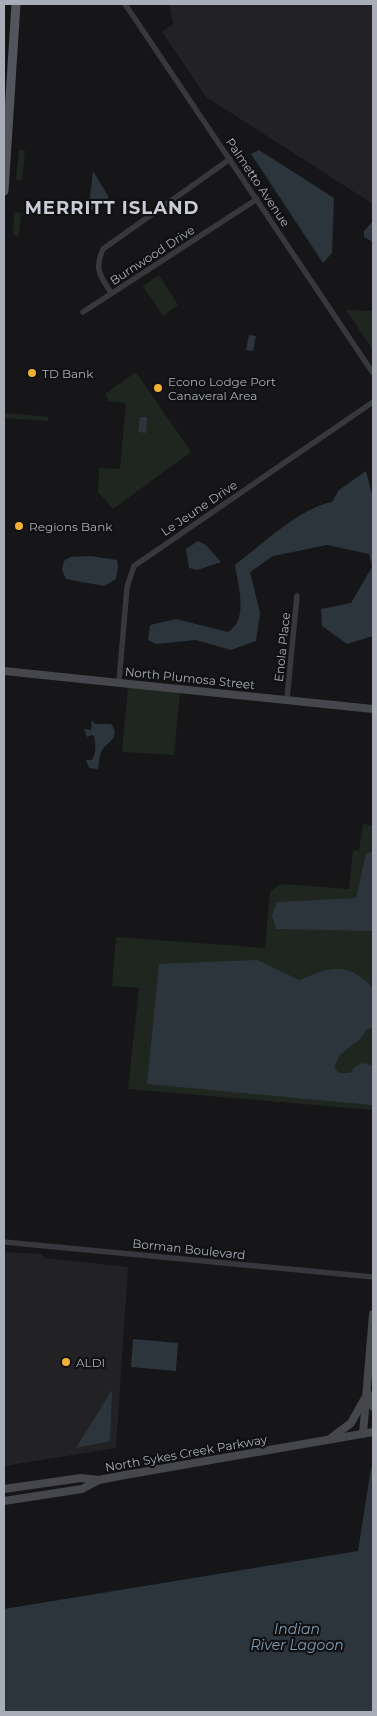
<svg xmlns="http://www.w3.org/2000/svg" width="377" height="1716" font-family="Montserrat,sans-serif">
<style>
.built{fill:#222225}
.green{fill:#1e261f}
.water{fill:#2c353c}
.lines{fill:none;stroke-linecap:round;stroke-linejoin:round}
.street{stroke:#37383d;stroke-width:5.5}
.secondary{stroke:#45474d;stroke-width:8}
.primary{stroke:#53555c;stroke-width:9}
.poi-dot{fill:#f2b134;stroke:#111113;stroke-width:2}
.labels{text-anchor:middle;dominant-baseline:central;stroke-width:4.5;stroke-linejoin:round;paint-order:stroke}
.street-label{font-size:12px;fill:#a8adb8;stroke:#111113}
.poi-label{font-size:12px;fill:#a8adb8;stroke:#111113;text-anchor:start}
.water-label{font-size:14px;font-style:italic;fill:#7f9bb3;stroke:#111113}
.district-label{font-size:18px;font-weight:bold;letter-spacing:1px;fill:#c9ccd4;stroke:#111113}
</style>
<rect width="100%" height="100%" fill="#161618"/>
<g class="built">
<path d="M169,4H373V204L206,97L162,32L173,24Z"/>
<path d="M4,1252L41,1254L45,1258L128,1267L116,1448L4,1466Z"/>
</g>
<g class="green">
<path d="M19,150H25L22,181L16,180Z"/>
<path d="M14,212L21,213L19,236L13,235Z"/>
<path d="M159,275L178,305L163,316L143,286Z"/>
<path d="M346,310L373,311V350Z"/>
<path d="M136,372L191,452L113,509L98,492L99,468L120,469L126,403L109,401L105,394Z"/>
<path d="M4,413L48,417V421L4,418Z"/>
<path d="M128,687L180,692L174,755L122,752Z"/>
<path d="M363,824L373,825V1110L128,1089L139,988L112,986L116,937L265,948L270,892L281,884L349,889L353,850L359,851Z"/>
</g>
<g class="water">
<path d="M259,150L334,198L332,253L323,263L251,154Z"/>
<path d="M93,171L108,196V199L92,210H89V205Z"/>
<path d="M371,223H373V242L364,237V231Z"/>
<path d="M249,335L256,336L253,351L246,350Z"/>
<path d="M140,417H147L146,433L138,432Z"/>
<path d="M366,471L373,498V636L347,644L322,626L321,609L351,603L372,567L369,554L327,545L273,556L250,572L260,613L256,641L231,650L196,640L156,644L148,640L150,625L176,619L228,632C249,619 238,586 235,565C261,545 300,508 332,502L339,490Z"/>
<path d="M198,541L206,545L221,562L197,570L189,568L186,549Z"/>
<path d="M90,556L117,560L118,567L116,579L104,586L66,579L62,570L64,561L70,557Z"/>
<path d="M92,720L95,724H111C122,738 106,742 101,752C99,757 99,764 98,769L89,768L86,760H92C96,753 96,744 94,736L92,735L87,737L84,729L91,730Z"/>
<path d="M373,851V931L276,929L272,915L277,902L356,898L366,854Z"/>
<path d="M257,960L299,980C323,971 339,961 362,978C367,982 371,984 373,990V1028L367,1029L360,1039L340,1055L334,1067L339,1073H350L355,1067L362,1063L371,1065L373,1069V1105L147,1084L159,964Z"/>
<path d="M133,1339L178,1343L176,1371L131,1367Z"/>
<path d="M112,1390L110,1441L76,1448Z"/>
<path d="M373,1467V1712H4V1609L358,1551L371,1468Z"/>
</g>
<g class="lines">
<g class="street">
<path d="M125,4L373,373"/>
<path d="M111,293C100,275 94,270 103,249L230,159"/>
<path d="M83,312L257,199"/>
<path d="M119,682L127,587L134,566L373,402"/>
<path d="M287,699L297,596"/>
<path d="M4,1242L373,1277"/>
</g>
<g class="secondary">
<path d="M4,671L373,709"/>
<path d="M368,1393L373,1407"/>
<path d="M363,1434L373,1314"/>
<path d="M331,1438L351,1423L365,1398"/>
<path d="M4,1489L81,1478L99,1480"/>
<path d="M4,1501L82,1489L99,1480L125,1475L373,1432"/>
</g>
<path class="primary" d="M4,191L16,4"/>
</g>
<g class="poi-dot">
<circle cx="32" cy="373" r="5"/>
<circle cx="158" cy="388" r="5"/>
<circle cx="19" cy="526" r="5"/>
<circle cx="66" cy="1362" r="5"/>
</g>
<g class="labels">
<g class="street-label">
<text transform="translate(258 182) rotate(56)">Palmetto Avenue</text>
<text transform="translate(152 255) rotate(-33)">Burnwood Drive</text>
<text transform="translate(199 508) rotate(-34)">Le Jeune Drive</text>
<text transform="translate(282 647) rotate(-84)">Enola Place</text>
<text transform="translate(190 678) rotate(6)">North Plumosa Street</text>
<text transform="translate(189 1249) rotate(6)">Borman Boulevard</text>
<text transform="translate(186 1453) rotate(-10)">North Sykes Creek Parkway</text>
</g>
<g class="poi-label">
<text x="42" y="373">TD Bank</text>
<text x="168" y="381">Econo Lodge Port<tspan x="168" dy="14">Canaveral Area</tspan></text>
<text x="29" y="526">Regions Bank</text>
<text x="76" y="1362">ALDI</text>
</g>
<g class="water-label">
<text x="297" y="1629">Indian<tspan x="297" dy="16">River Lagoon</tspan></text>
</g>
<g class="district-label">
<text x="112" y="208">MERRITT ISLAND</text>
</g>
</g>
<rect width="377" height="1716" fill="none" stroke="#a8adb8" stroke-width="10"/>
</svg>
